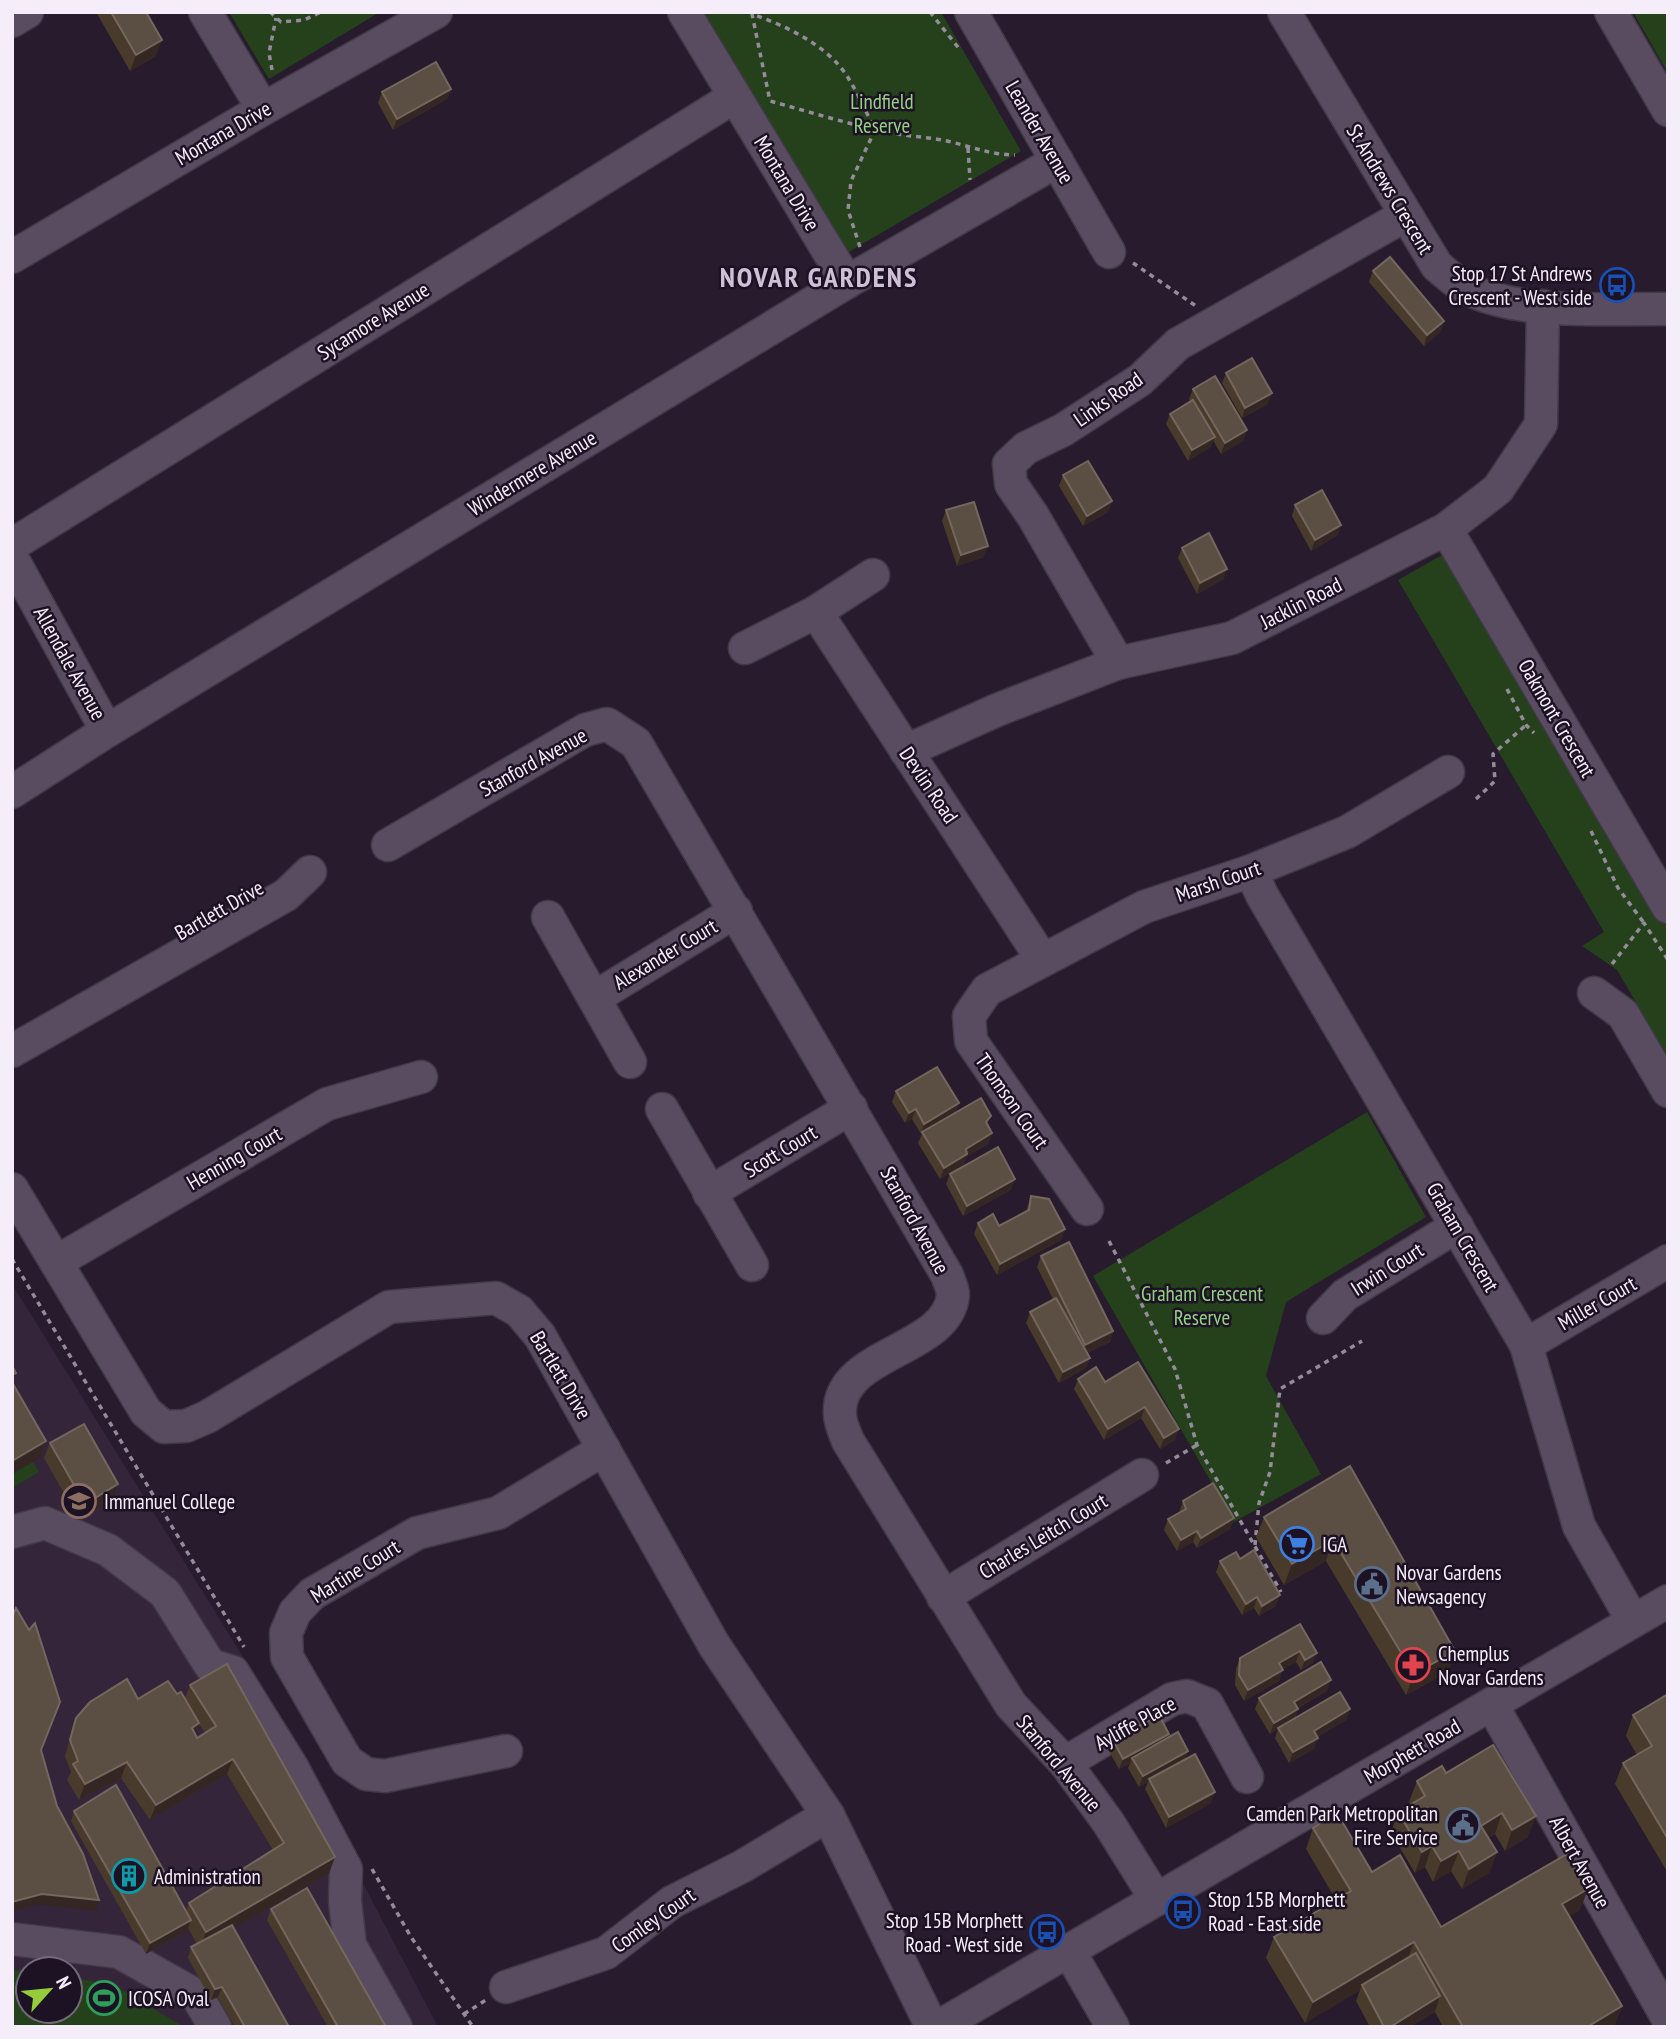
<svg xmlns="http://www.w3.org/2000/svg" width="1680" height="2039" font-family="'PT Sans Narrow',sans-serif">
<style>
.built{fill:#34253b;fill-rule:evenodd}
.green{fill:#24411c}
.lines{fill:none;stroke-linecap:round;stroke-linejoin:round}
.minor-casing{stroke:#423947;stroke-width:35}
.path{stroke:#958b9a;stroke-width:3.5;stroke-dasharray:5 5;stroke-linecap:butt}
.minor{stroke:#594c60;stroke-width:32}
.wall{fill:#493b2b;fill-rule:evenodd}
.shaded-wall{fill:#342623}
.building{fill:#5b4e42;stroke:#74675e;stroke-width:2}
.labels{text-anchor:middle;dominant-baseline:central;stroke-width:5;stroke-linejoin:round;paint-order:stroke}
.park-label{font-size:21px;fill:#93d283;stroke:#1d1223}
.street-label{font-size:21px;fill:#f5edf9;stroke:#1d1223}
.poi-label{font-size:21px;fill:#f5edf9;stroke:#1d1223;text-anchor:start}
.district-label{font-size:28px;font-weight:bold;letter-spacing:2px;fill:#cfc0d7;stroke:#1d1223}
</style>
<rect width="100%" height="100%" fill="#271b2d"/>
<path class="built" d="M12,1284L255,1676L438,2027H12ZM28,1969H70V2011H28Z"/>
<g class="green">
<path d="M229,12H380L269,79Z"/>
<path d="M704,12H941L1021,151L847,253Z"/>
<path d="M1633,12H1668V73Z"/>
<path d="M1449,551L1668,921V1057L1617,970L1582,946L1604,932L1398,580Z"/>
<path d="M1367,1112L1426,1217L1286,1302L1266,1376L1321,1474L1234,1522L1093,1276Z"/>
<path d="M33,1462L39,1472L12,1488V1474Z"/>
<path d="M12,1970H28V2011H70V1977L116,1986L184,2027H12Z"/>
</g>
<g class="lines">
<g class="minor-casing">
<g id="minor">
<path d="M205,12L263,109"/>
<path d="M684,12L847,282"/>
<path d="M971,12L1109,252"/>
<path d="M1284,12L1437,266C1447,274 1457,284 1468,289C1523,316 1607,308 1668,309"/>
<path d="M1611,12L1668,110"/>
<path d="M12,21L27,12"/>
<path d="M12,257L263,109L436,12"/>
<path d="M1446,529L1668,907"/>
<path d="M12,545L734,97"/>
<path d="M12,558L107,731"/>
<path d="M816,612L1042,959"/>
<path d="M745,648L816,612L873,575"/>
<path d="M1118,663L1033,516L1011,484L1009,464L1026,448L1063,430L1140,380L1178,344L1404,216"/>
<path d="M906,751L997,710L1118,663L1232,638L1446,529L1498,489L1541,424L1543,306"/>
<path d="M12,792L107,731L847,282L1057,161"/>
<path d="M388,845L585,730L607,724L636,743L947,1275C949,1281 953,1289 953,1295C948,1352 835,1352 840,1415C840,1423 845,1433 848,1441L1011,1705L1065,1763L1108,1822L1156,1899"/>
<path d="M1251,871L1262,895L1526,1345L1579,1526L1633,1621"/>
<path d="M548,917L630,1062"/>
<path d="M1594,993L1623,1014L1668,1091"/>
<path d="M594,998L736,911"/>
<path d="M12,1051L286,895L310,872"/>
<path d="M662,1109L752,1265"/>
<path d="M12,1189L146,1412L164,1427L186,1426L207,1417L389,1307L496,1298L519,1311L540,1336L714,1645L828,1815L932,2027"/>
<path d="M709,1193L851,1108"/>
<path d="M1087,1209L971,1041L969,1016L987,990L1144,907L1251,871L1347,832L1448,772"/>
<path d="M56,1262L327,1104L421,1077"/>
<path d="M1323,1318L1345,1295L1457,1226"/>
<path d="M1526,1345L1668,1261"/>
<path d="M12,1532L45,1523L108,1550L165,1593L210,1665L233,1672L292,1767L346,1869L345,1901L350,1945L396,2027"/>
<path d="M943,1597L1142,1475"/>
<path d="M1492,1705L1668,2019"/>
<path d="M506,1751L385,1776L366,1774L347,1761L287,1657L286,1633L295,1612L312,1594L417,1533L498,1513L604,1449"/>
<path d="M1065,1763L1172,1699L1187,1696L1207,1704L1247,1777"/>
<path d="M12,1939L119,1952L197,1996L215,2027"/>
<path d="M1069,1951L1113,2027"/>
<path d="M506,1987L606,1953L672,1902L743,1866L828,1815"/>
<path d="M938,2027L1668,1601"/>
</g>
</g>
<g class="path">
<path d="M270,12L281,22L304,20L321,12"/>
<path d="M930,12L961,51"/>
<path d="M272,70L269,53L276,18"/>
<path d="M968,148L970,180"/>
<path d="M860,247L848,210L851,181L875,130C866,112 858,93 847,76C827,45 786,26 752,14L770,101C810,112 851,125 892,133C911,137 932,137 951,142C976,148 988,154 1015,155"/>
<path d="M1133,263L1196,306"/>
<path d="M1507,689L1526,725L1534,733"/>
<path d="M1476,799L1495,781L1493,754L1526,725"/>
<path d="M1591,831L1618,888L1644,923"/>
<path d="M1612,964L1644,923L1668,960"/>
<path d="M1109,1241L1175,1369L1197,1445L1281,1592"/>
<path d="M12,1259L244,1647"/>
<path d="M1166,1463L1197,1445"/>
<path d="M1255,1545L1259,1503L1270,1472L1280,1389L1362,1341"/>
<path d="M372,1869L411,1937L473,2027"/>
<path d="M464,2014L486,2000"/>
</g>
<use href="#minor" class="minor"/>
</g>
<g class="wall">
<path d="M96,12H146L156,56L130,71Z"/>
<path d="M451,89L447,99L393,130L378,103L382,92Z"/>
<path d="M1373,271L1444,321L1440,332L1424,346L1369,282Z"/>
<path d="M1226,373L1268,404L1242,418L1222,383Z"/>
<path d="M1193,389L1247,430L1243,441L1221,454L1213,440L1211,447L1188,461L1166,424L1170,414L1190,401L1189,399Z"/>
<path d="M1063,475L1112,501L1108,512L1083,526L1059,486Z"/>
<path d="M1295,505L1338,535L1311,551L1292,516Z"/>
<path d="M946,510L984,557L957,566L942,521Z"/>
<path d="M1182,548L1224,579L1197,594L1178,558Z"/>
<path d="M896,1091L959,1103L955,1113L988,1126L992,1133L988,1144L966,1157L963,1165L940,1179L918,1143L922,1134H921L912,1119L905,1123L892,1102Z"/>
<path d="M950,1174L1011,1190L963,1216L946,1184Z"/>
<path d="M1031,1196L1065,1229L1061,1240L997,1275L974,1234L978,1223L999,1226L1026,1211Z"/>
<path d="M1041,1256L1113,1331L1110,1342L1087,1353L1090,1358L1086,1368L1059,1383L1026,1323L1030,1312L1053,1299L1037,1267Z"/>
<path d="M1138,1362L1175,1440L1160,1449L1141,1418L1104,1440L1074,1389L1078,1379L1105,1382Z"/>
<path d="M50,1443L113,1500L79,1520L44,1458Z"/>
<path d="M1350,1466L1455,1651L1448,1672L1406,1695L1326,1561L1284,1585L1256,1537L1264,1517Z"/>
<path d="M1183,1501L1234,1518L1230,1529L1197,1548L1193,1542L1177,1551L1164,1530L1168,1519L1179,1513Z"/>
<path d="M1240,1559L1276,1606L1259,1616L1254,1608L1242,1615L1216,1572L1220,1561Z"/>
<path d="M1300,1624L1313,1663L1301,1670L1296,1662L1283,1669L1279,1681L1244,1701L1235,1685L1236,1669L1240,1658Z"/>
<path d="M190,1685L335,1857L329,1873L234,1928L289,2027H235L218,1997L211,2000L188,1958L191,1947L197,1944L188,1928L187,1931L146,1954L71,1821L74,1811L186,1911L189,1903L273,1850L227,1774L150,1820L121,1778L79,1800L67,1780L71,1772L65,1756L76,1718L138,1699L177,1694L185,1698ZM199,1724L205,1733L197,1738L195,1734Z"/>
<path d="M1327,1691L1298,1708L1295,1718L1350,1709L1346,1720L1317,1737L1314,1749L1289,1763L1275,1738L1278,1729L1270,1734L1255,1709L1259,1698Z"/>
<path d="M1668,1694V1873L1615,1784L1623,1763L1637,1755L1626,1736L1633,1715Z"/>
<path d="M1168,1738L1188,1751L1185,1759L1211,1803L1166,1828L1145,1789L1148,1782L1139,1787L1128,1768L1130,1764L1119,1769L1109,1751L1113,1740Z"/>
<path d="M1493,1745L1528,1837L1505,1851L1495,1834L1488,1838L1497,1852L1489,1873L1462,1889L1451,1871L1433,1882L1425,1867L1415,1873L1391,1833L1398,1812L1411,1805L1409,1802L1417,1781L1446,1773Z"/>
<path d="M1313,1828L1372,1872L1441,1927L1580,1910L1569,1916L1622,2006L1614,2027H1443L1435,2012L1410,2027H1370L1356,2001L1360,1990L1305,2023L1266,1958L1274,1937L1336,1900L1306,1849Z"/>
<path d="M271,1909L386,2027H328L267,1920Z"/>
</g>
<g class="shaded-wall">
<path d="M162,40L156,56L130,71L136,55Z"/>
<path d="M451,89L447,99L393,130L397,119Z"/>
<path d="M1444,321L1440,332L1424,346L1427,335Z"/>
<path d="M1272,393L1268,404L1242,418L1245,408Z"/>
<path d="M1247,430L1243,441L1221,454L1225,443Z"/>
<path d="M1215,437L1211,447L1188,461L1192,450Z"/>
<path d="M1112,501L1108,512L1083,526L1087,516Z"/>
<path d="M1341,525L1338,535L1311,551L1315,540Z"/>
<path d="M988,546L984,557L957,566L961,555Z"/>
<path d="M1227,569L1224,579L1197,594L1200,583Z"/>
<path d="M959,1103L955,1113L921,1134L924,1124Z"/>
<path d="M916,1109L912,1119L905,1123L909,1113Z"/>
<path d="M992,1133L988,1144L966,1157L963,1165L940,1179L944,1168L966,1149Z"/>
<path d="M1015,1179L1011,1190L963,1216L967,1206Z"/>
<path d="M1065,1229L1061,1240L997,1275L1000,1264Z"/>
<path d="M1113,1331L1110,1342L1081,1356L1085,1345Z"/>
<path d="M1090,1358L1086,1368L1059,1383L1063,1372Z"/>
<path d="M1145,1407L1141,1418L1104,1440L1108,1429Z"/>
<path d="M1179,1429L1175,1440L1160,1449L1164,1438Z"/>
<path d="M46,1441L41,1457L12,1474V1461Z"/>
<path d="M118,1484L113,1500L79,1520L85,1504Z"/>
<path d="M1234,1518L1230,1529L1197,1548L1201,1538Z"/>
<path d="M1197,1531L1193,1542L1177,1551L1181,1540Z"/>
<path d="M1333,1540L1326,1561L1284,1585L1292,1564Z"/>
<path d="M1280,1595L1276,1606L1259,1616L1262,1606Z"/>
<path d="M1257,1597L1254,1608L1242,1615L1246,1604Z"/>
<path d="M1300,1651L1296,1662L1275,1674L1279,1663Z"/>
<path d="M1455,1651L1448,1672L1406,1695L1414,1674Z"/>
<path d="M1317,1653L1313,1663L1301,1670L1305,1660Z"/>
<path d="M1283,1670L1279,1681L1244,1701L1248,1690Z"/>
<path d="M1331,1680L1327,1691L1290,1712L1294,1702Z"/>
<path d="M1298,1709L1294,1719L1270,1734L1274,1723Z"/>
<path d="M1350,1709L1346,1720L1310,1741L1314,1731Z"/>
<path d="M199,1723L194,1739L192,1728Z"/>
<path d="M1169,1734L1165,1744L1132,1758L1130,1764L1119,1769L1123,1759Z"/>
<path d="M1318,1738L1314,1749L1289,1763L1293,1752Z"/>
<path d="M1188,1751L1184,1762L1149,1779L1148,1782L1139,1787L1143,1776Z"/>
<path d="M233,1759L227,1774L150,1820L156,1805Z"/>
<path d="M127,1762L121,1778L79,1800L85,1784Z"/>
<path d="M1215,1792L1211,1803L1166,1828L1169,1817Z"/>
<path d="M1502,1813L1495,1834L1473,1847L1481,1826Z"/>
<path d="M1536,1816L1528,1837L1505,1851L1512,1830Z"/>
<path d="M1432,1846L1425,1867L1415,1873L1422,1852Z"/>
<path d="M1459,1851L1451,1871L1433,1882L1441,1861Z"/>
<path d="M1497,1852L1489,1873L1462,1889L1469,1869Z"/>
<path d="M335,1857L329,1873L200,1948L206,1932Z"/>
<path d="M1588,1889L1580,1910L1554,1925L1562,1904Z"/>
<path d="M42,1894L99,1900L96,1911L38,1904L12,1911V1902Z"/>
<path d="M191,1920L187,1931L146,1954L150,1943Z"/>
<path d="M1414,1942L1406,1963L1362,1985L1360,1990L1305,2023L1313,2002Z"/>
<path d="M222,1987L218,1997L211,2000L215,1989Z"/>
<path d="M1440,1996L1435,2012L1410,2027H1390Z"/>
<path d="M1622,2006L1614,2027H1587Z"/>
</g>
<g class="building">
<path d="M111,12H146L162,40L136,55Z"/>
<path d="M436,62L451,89L397,119L382,92Z"/>
<path d="M1390,257L1444,321L1427,335L1373,271Z"/>
<path d="M1252,358L1272,393L1245,408L1226,373Z"/>
<path d="M1215,376L1247,430L1225,443L1193,389Z"/>
<path d="M1193,400L1215,437L1192,450L1170,414Z"/>
<path d="M1088,461L1112,501L1087,516L1063,475Z"/>
<path d="M1322,490L1341,525L1315,540L1295,505Z"/>
<path d="M974,502L988,546L961,555L946,510Z"/>
<path d="M1209,533L1227,569L1200,583L1182,548Z"/>
<path d="M937,1067L959,1103L924,1124L916,1109L909,1113L896,1091Z"/>
<path d="M981,1098L991,1116L986,1122L992,1133L966,1149L967,1154L944,1168L922,1132Z"/>
<path d="M998,1147L1015,1179L967,1206L950,1174Z"/>
<path d="M1031,1196L1049,1199L1065,1229L1000,1264L978,1223L993,1214L999,1226L1029,1210Z"/>
<path d="M1069,1242L1113,1331L1085,1345L1041,1256Z"/>
<path d="M1056,1298L1090,1358L1063,1372L1030,1312Z"/>
<path d="M1138,1362L1179,1429L1164,1438L1145,1407L1108,1429L1078,1379L1096,1367L1105,1382Z"/>
<path d="M12,1366L16,1373L12,1375Z"/>
<path d="M13,1384L46,1441L12,1461V1385Z"/>
<path d="M84,1424L118,1484L85,1504L50,1443Z"/>
<path d="M1350,1466L1455,1651L1414,1674L1333,1540L1292,1564L1264,1517Z"/>
<path d="M1213,1483L1234,1518L1201,1538L1197,1531L1181,1540L1168,1519L1186,1509L1183,1501Z"/>
<path d="M1254,1550L1280,1595L1262,1606L1257,1597L1246,1604L1220,1561L1236,1552L1240,1559Z"/>
<path d="M16,1608L29,1630L35,1623L60,1702L41,1750L57,1806L83,1854L99,1900L42,1894L12,1902V1618Z"/>
<path d="M1300,1624L1317,1653L1305,1660L1300,1651L1279,1663L1283,1670L1248,1690L1239,1675L1240,1658Z"/>
<path d="M1321,1662L1331,1680L1294,1702L1298,1709L1274,1723L1259,1698Z"/>
<path d="M227,1664L335,1857L206,1932L189,1903L284,1843L233,1759L156,1805L127,1762L85,1784L73,1764L78,1761L70,1740L76,1718L90,1702L127,1679L138,1699L168,1681L177,1694L181,1692L199,1723L192,1728L197,1738L216,1726L190,1685Z"/>
<path d="M1340,1692L1350,1709L1314,1731L1318,1738L1293,1752L1278,1728Z"/>
<path d="M1668,1694V1839L1623,1763L1652,1746L1633,1715Z"/>
<path d="M1159,1715L1169,1734L1123,1759L1113,1740Z"/>
<path d="M1178,1732L1188,1751L1143,1776L1132,1758Z"/>
<path d="M1493,1745L1536,1816L1512,1830L1502,1813L1481,1826L1497,1852L1469,1869L1459,1851L1441,1861L1432,1846L1422,1852L1398,1812L1425,1796L1417,1781L1442,1766L1446,1773Z"/>
<path d="M1195,1754L1215,1792L1169,1817L1149,1779Z"/>
<path d="M116,1785L191,1920L150,1943L74,1811Z"/>
<path d="M1337,1813L1372,1872L1400,1855L1441,1927L1567,1854L1588,1889L1562,1904L1622,2006L1587,2027H1463L1414,1942L1313,2002L1274,1937L1351,1891L1313,1828Z"/>
<path d="M307,1888L386,2027H338L271,1909Z"/>
<path d="M232,1925L289,2027H245L222,1987L215,1989L191,1947Z"/>
<path d="M1416,1953L1440,1996L1390,2027H1384L1362,1985Z"/>
</g>
<defs>
<g id="bus-ring" transform="scale(1.75)"><circle r="9.5" fill="#1d1223" stroke="#1a4fb4" stroke-width="1.5"/><path d="M-5-6H5V4H4V6H2V4H-2V6H-4V4H-5ZM-3.5-4V0h7V-4ZM-3.5 1.2v1.5H-2V1.2ZM2 1.2v1.5H3.5V1.2Z" fill="#1a4fb4"/></g>
<g id="school-ring" transform="scale(1.75)"><circle r="9.5" fill="#1d1223" stroke="#8d6e63" stroke-width="1.5"/><path d="M0-5L7-2L0 1L-7-2ZM-4 1L0 2.5L4 1V4Q0 6-4 4Z" fill="#8d6e63"/></g>
<g id="supermarket-ring" transform="scale(1.75)"><circle r="9.5" fill="#1d1223" stroke="#3f7fe0" stroke-width="1.5"/><path d="M-6-5.5h2.5l.6 2H6L4.5 2H-2.5L-4.4-4H-6ZM-1.5 3.2a1.3 1.3 0 1 0 .1 0ZM3 3.2a1.3 1.3 0 1 0 .1 0Z" fill="#3f7fe0"/></g>
<g id="civic-ring" transform="scale(1.75)"><circle r="9.5" fill="#1d1223" stroke="#5c6f8a" stroke-width="1.5"/><path d="M-.6-6.5H3V-4.5H.6V-3L4-1V1h2V6H-6V1h2V-1L-.6-3ZM-1.2 2.5V6h2.4V2.5Z" fill="#5c6f8a"/></g>
<g id="pharmacy-ring" transform="scale(1.75)"><circle r="9.5" fill="#1d1223" stroke="#e0444e" stroke-width="1.5"/><path d="M-2-6h4v4h4v4h-4v4h-4v-4h-4v-4h4Z" fill="#e0444e"/></g>
<g id="building-ring" transform="scale(1.75)"><circle r="9.5" fill="#1d1223" stroke="#0f9aa8" stroke-width="1.5"/><path d="M-4-6H4V6H1V3H-1V6H-4ZM-2.5-4.3h1.7v1.8h-1.7ZM.8-4.3h1.7v1.8H.8ZM-2.5-1h1.7V.8h-1.7ZM.8-1h1.7V.8H.8Z" fill="#0f9aa8"/></g>
<g id="stadium-ring" transform="scale(1.75)"><circle r="9.5" fill="#1d1223" stroke="#2e9e5b" stroke-width="1.5"/><path d="M0-5a6.5 5 0 1 0 0 10a6.5 5 0 1 0 0-10ZM-3.5-1.8h7v3.6h-7Z" fill="#2e9e5b"/></g>
</defs>
<g fill-rule="evenodd">
<use href="#bus-ring" x="1617" y="285"/>
<use href="#school-ring" x="79" y="1501"/>
<use href="#supermarket-ring" x="1297" y="1544"/>
<use href="#civic-ring" x="1372" y="1584"/>
<use href="#pharmacy-ring" x="1413" y="1665"/>
<use href="#civic-ring" x="1463" y="1825"/>
<use href="#building-ring" x="129" y="1876"/>
<use href="#bus-ring" x="1183" y="1911"/>
<use href="#bus-ring" x="1047" y="1932"/>
<use href="#stadium-ring" x="104" y="1998"/>
</g>
<g class="labels">
<g class="park-label">
<text x="882" y="101">Lindfield<tspan x="882" dy="24">Reserve</tspan></text>
<text x="1202" y="1293">Graham Crescent<tspan x="1202" dy="24">Reserve</tspan></text>
</g>
<g class="street-label">
<text transform="translate(1040 132) rotate(60)">Leander Avenue</text>
<text transform="translate(223 133) rotate(-30)">Montana Drive</text>
<text transform="translate(787 183) rotate(59)">Montana Drive</text>
<text transform="translate(1390 189) rotate(59)">St Andrews Crescent</text>
<text transform="translate(373 321) rotate(-32)">Sycamore Avenue</text>
<text transform="translate(1108 399) rotate(-35)">Links Road</text>
<text transform="translate(532 473) rotate(-31)">Windermere Avenue</text>
<text transform="translate(1301 603) rotate(-27)">Jacklin Road</text>
<text transform="translate(70 663) rotate(61)">Allendale Avenue</text>
<text transform="translate(1557 718) rotate(60)">Oakmont Crescent</text>
<text transform="translate(533 762) rotate(-29)">Stanford Avenue</text>
<text transform="translate(929 785) rotate(56)">Devlin Road</text>
<text transform="translate(1218 881) rotate(-19)">Marsh Court</text>
<text transform="translate(219 910) rotate(-30)">Bartlett Drive</text>
<text transform="translate(665 954) rotate(-31)">Alexander Court</text>
<text transform="translate(1012 1101) rotate(55)">Thomson Court</text>
<text transform="translate(780 1151) rotate(-31)">Scott Court</text>
<text transform="translate(234 1158) rotate(-30)">Henning Court</text>
<text transform="translate(915 1220) rotate(61)">Stanford Avenue</text>
<text transform="translate(1463 1237) rotate(60)">Graham Crescent</text>
<text transform="translate(1387 1269) rotate(-32)">Irwin Court</text>
<text transform="translate(1597 1303) rotate(-30)">Miller Court</text>
<text transform="translate(561 1375) rotate(59)">Bartlett Drive</text>
<text transform="translate(1043 1536) rotate(-31)">Charles Leitch Court</text>
<text transform="translate(355 1571) rotate(-32)">Martine Court</text>
<text transform="translate(1135 1723) rotate(-29)">Ayliffe Place</text>
<text transform="translate(1412 1751) rotate(-30)">Morphett Road</text>
<text transform="translate(1059 1763) rotate(50)">Stanford Avenue</text>
<text transform="translate(1580 1862) rotate(61)">Albert Avenue</text>
<text transform="translate(653 1920) rotate(-35)">Comley Court</text>
</g>
<g class="poi-label">
<text x="1592" y="273" text-anchor="end">Stop 17 St Andrews<tspan x="1592" dy="24">Crescent - West side</tspan></text>
<text x="104" y="1501">Immanuel College</text>
<text x="1322" y="1544">IGA</text>
<text x="1396" y="1572">Novar Gardens<tspan x="1396" dy="24">Newsagency</tspan></text>
<text x="1438" y="1653">Chemplus<tspan x="1438" dy="24">Novar Gardens</tspan></text>
<text x="1438" y="1813" text-anchor="end">Camden Park Metropolitan<tspan x="1438" dy="24">Fire Service</tspan></text>
<text x="154" y="1876">Administration</text>
<text x="1208" y="1899">Stop 15B Morphett<tspan x="1208" dy="24">Road - East side</tspan></text>
<text x="1023" y="1920" text-anchor="end">Stop 15B Morphett<tspan x="1023" dy="24">Road - West side</tspan></text>
<text x="128" y="1998">ICOSA Oval</text>
</g>
<g class="district-label">
<text x="819" y="276">NOVAR GARDENS</text>
</g>
</g>
<rect width="1680" height="2039" fill="none" stroke="#f5edf9" stroke-width="28"/>
<g transform="translate(49 1990) rotate(63)"><circle r="33" fill="#1d1223" stroke="#736a79" stroke-width="2"/>
<path d="M0-5L12 26L0 18L-12 26Z" fill="#95cc3b"/>
<text y="-10" font-size="19" font-weight="bold" text-anchor="middle" fill="#f5edf9">N</text>
</g>
</svg>
